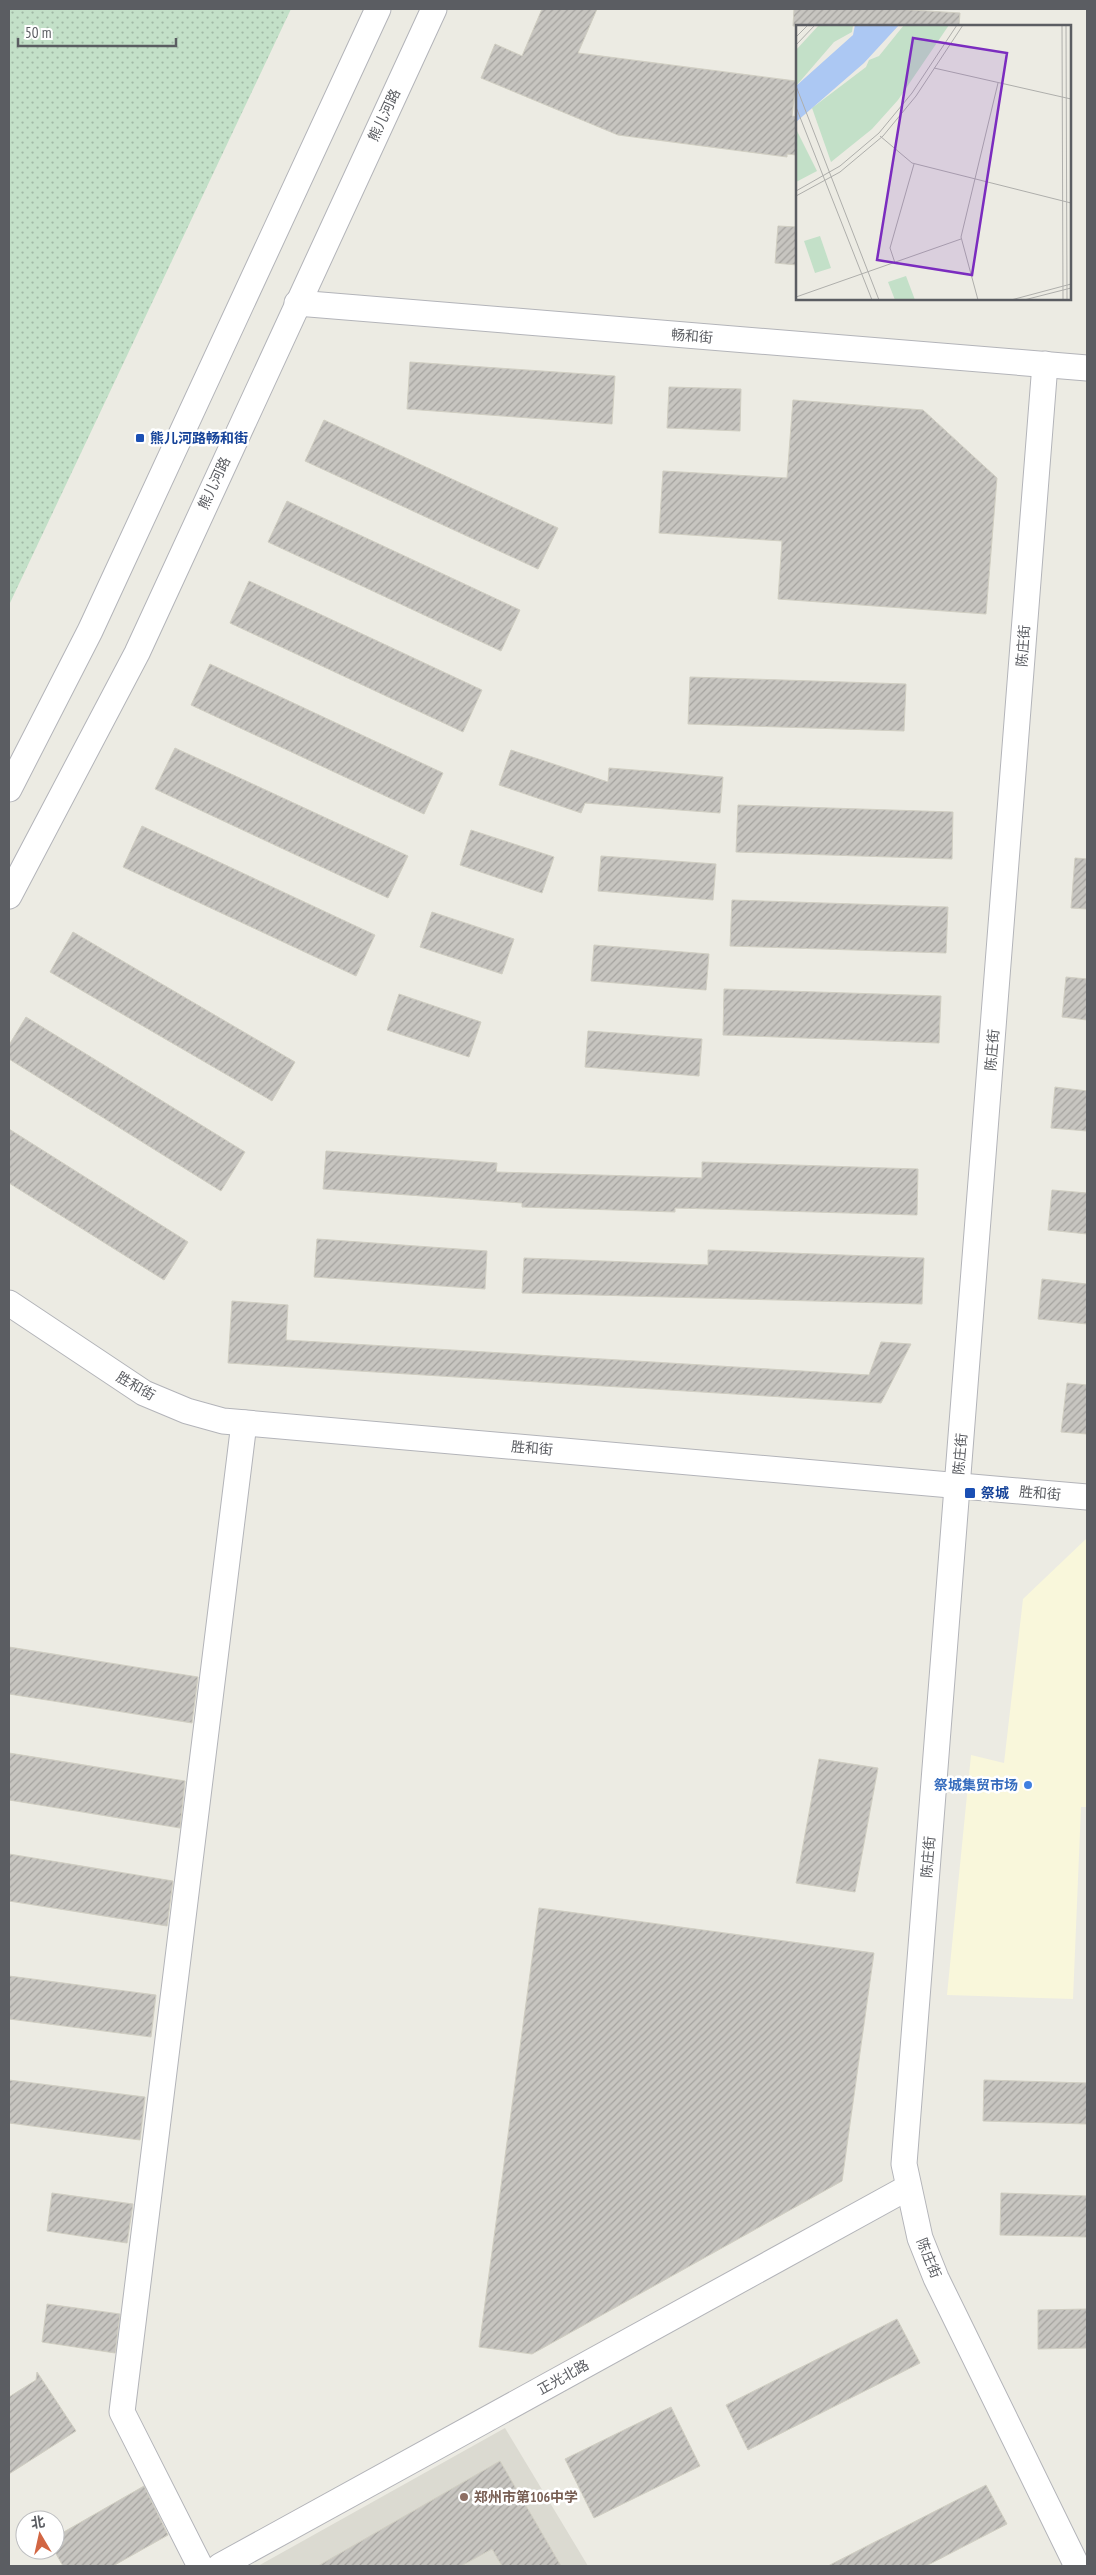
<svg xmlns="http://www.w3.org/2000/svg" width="1096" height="2575" font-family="'PT Sans Narrow','Noto Sans SC',sans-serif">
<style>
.commercial{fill:#f9f7db}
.education{fill:#dbdad1}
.park{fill:url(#park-dots)}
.building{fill:url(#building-hatch);stroke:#d0cec2}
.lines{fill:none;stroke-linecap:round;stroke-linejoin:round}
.minor-casing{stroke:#b3b4b9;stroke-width:27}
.minor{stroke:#fff;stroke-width:25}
.transit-dot{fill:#1a4fb4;stroke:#fff;stroke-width:2}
.shop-dot{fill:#3f7fe0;stroke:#fff;stroke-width:2}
.education-dot{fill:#8d6e63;stroke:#fff;stroke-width:2}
.labels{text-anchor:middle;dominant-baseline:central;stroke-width:5;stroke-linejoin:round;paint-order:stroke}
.street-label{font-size:14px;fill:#5b5d62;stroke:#fff}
.transit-label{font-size:14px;font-weight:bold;fill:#164399;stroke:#fff;text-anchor:start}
.shop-label{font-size:14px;font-weight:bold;fill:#366cbe;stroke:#fff;text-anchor:end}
.education-label{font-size:14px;font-weight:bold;fill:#785e54;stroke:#fff;text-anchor:start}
.inset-road{fill:none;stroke:#aeaeab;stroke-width:1}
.view{fill:#7b2cbf;fill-opacity:0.15;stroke:#7b2cbf;stroke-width:2.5}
.inset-edge{fill:none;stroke:#5b5d62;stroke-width:2.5}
</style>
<defs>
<pattern id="park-dots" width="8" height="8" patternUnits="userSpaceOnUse" patternTransform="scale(1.25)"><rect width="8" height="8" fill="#c3e0c8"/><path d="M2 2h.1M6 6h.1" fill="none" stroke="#a1b9a6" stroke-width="1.8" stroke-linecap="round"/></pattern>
<pattern id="building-hatch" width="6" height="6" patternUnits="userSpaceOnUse" patternTransform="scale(1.25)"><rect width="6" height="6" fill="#c7c5c0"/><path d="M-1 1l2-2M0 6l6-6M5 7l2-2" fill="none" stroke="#a5a39f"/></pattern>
</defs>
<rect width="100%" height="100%" fill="#ecebe3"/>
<path class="commercial" d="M1087,1538V1807H1081L1073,1999L947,1995L971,1755L1004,1763L1023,1599Z"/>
<path class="education" d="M505,2428L588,2566H258Z"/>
<path class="park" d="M9,9H291L9,605Z"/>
<g class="building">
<path d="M542,9H597L578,53L796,81L792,116L797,117V155L787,154V157L618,135L481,78L495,44L522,56Z"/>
<path d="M794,9H896L960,13L959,26H793Z"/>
<path d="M778,226L797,227V265L775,263Z"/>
<path d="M410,362L615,376L612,424L407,409Z"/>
<path d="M669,387L741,389L740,431L667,428Z"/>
<path d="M793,400L923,410L997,478L986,614L778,599L782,541L659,533L663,471L787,478Z"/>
<path d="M324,420L558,528L538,569L305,461Z"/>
<path d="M287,501L520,610L501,651L268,542Z"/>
<path d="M249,581L482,690L463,732L230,623Z"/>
<path d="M210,664L443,773L424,814L191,705Z"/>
<path d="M690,677L906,684L904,731L688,724Z"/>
<path d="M175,748L408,856L388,898L155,789Z"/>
<path d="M511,750L608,782L609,768L723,777L720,813L585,803L581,813L499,785Z"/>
<path d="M738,805L953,812L952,859L736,852Z"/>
<path d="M142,826L375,935L356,976L123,867Z"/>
<path d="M471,830L554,857L542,893L460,865Z"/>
<path d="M601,856L716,864L713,900L598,891Z"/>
<path d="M1075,858L1087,859V909L1071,908Z"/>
<path d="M732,900L948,907L946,953L730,946Z"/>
<path d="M432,912L514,939L502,974L420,947Z"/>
<path d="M73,932L295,1062L272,1101L50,972Z"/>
<path d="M594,945L709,954L706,990L591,981Z"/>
<path d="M1066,977L1087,979V1020L1062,1017Z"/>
<path d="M724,989L941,996L939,1043L723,1035Z"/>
<path d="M399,994L481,1022L469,1057L387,1030Z"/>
<path d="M26,1017L245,1152L221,1191L9,1059V1045Z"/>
<path d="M588,1031L702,1039L699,1076L585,1067Z"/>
<path d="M1055,1087L1087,1091V1131L1051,1128Z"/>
<path d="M9,1129L188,1242L164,1280L9,1183Z"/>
<path d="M326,1151L497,1163L496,1172L702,1178V1162L918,1169L917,1215L675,1208V1212L522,1207V1203L323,1189Z"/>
<path d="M1052,1190L1087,1193V1234L1048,1230Z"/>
<path d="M317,1239L487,1251L485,1289L314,1277Z"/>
<path d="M708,1250L924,1258L922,1304L522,1293L524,1258L708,1265Z"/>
<path d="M1042,1279L1087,1284V1324L1038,1319Z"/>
<path d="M232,1301L288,1305L286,1340L869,1375L881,1342L911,1344L881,1403L228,1363Z"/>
<path d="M1067,1383L1087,1385V1434L1061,1432Z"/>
<path d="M9,1647L198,1677L192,1723L9,1694Z"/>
<path d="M9,1753L185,1781L180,1828L9,1800Z"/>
<path d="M819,1759L878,1768L855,1892L796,1883Z"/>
<path d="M9,1854L173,1881L167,1926L9,1901Z"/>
<path d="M539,1908L874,1953L842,2181L532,2354L479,2347Z"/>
<path d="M9,1976L156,1995L151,2037L9,2019Z"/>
<path d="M9,2080L145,2097L140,2140L9,2123Z"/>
<path d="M984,2080L1087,2083V2124L983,2121Z"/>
<path d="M52,2193L133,2204L127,2243L47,2231Z"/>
<path d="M1001,2193L1087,2196V2237L1000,2235Z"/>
<path d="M47,2304L120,2314L115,2353L42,2342Z"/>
<path d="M1087,2309V2348L1038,2349V2310Z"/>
<path d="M897,2319L920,2363L748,2450L726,2405Z"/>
<path d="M37,2372L76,2431L9,2474V2397L36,2380Z"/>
<path d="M671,2407L700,2466L594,2518L565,2459Z"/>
<path d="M500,2461L561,2566H502L492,2549L461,2566H318Z"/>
<path d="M986,2485L1007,2524L926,2566H828Z"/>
<path d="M144,2486L168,2535L113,2566H63L55,2552V2537Z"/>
</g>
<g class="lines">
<g class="minor-casing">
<g id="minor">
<path d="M297,303L1087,368"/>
<path d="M1045,364L904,2164L920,2238L936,2278L1077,2566"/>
<path d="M9,789L90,631L378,9"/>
<path d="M9,896L137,653L434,9"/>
<path d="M9,1303L144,1393L187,1411L223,1421L1087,1497"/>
<path d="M200,2566L122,2412L244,1423"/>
<path d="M220,2566L907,2188"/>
</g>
</g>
<use href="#minor" class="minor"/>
</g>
<g class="transit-dot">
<rect x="135" y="433" width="10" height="10" rx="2.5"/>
<rect x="964" y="1487" width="12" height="12" rx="2.5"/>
</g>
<circle class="shop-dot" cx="1028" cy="1785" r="5"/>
<circle class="education-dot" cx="464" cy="2497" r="5"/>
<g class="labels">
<g class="street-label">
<text transform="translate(384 115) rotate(-65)">熊儿河路</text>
<text transform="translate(692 336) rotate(5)">畅和街</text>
<text transform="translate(214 483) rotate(-65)">熊儿河路</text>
<text transform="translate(1023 646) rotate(-86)">陈庄街</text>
<text transform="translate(992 1050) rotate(-85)">陈庄街</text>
<text transform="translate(136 1386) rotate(30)">胜和街</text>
<text transform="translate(532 1448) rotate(5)">胜和街</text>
<text transform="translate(960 1454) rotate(-85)">陈庄街</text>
<text transform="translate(1040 1493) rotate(5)">胜和街</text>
<text transform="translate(928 1857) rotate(-85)">陈庄街</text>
<text transform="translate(929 2258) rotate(68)">陈庄街</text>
<text transform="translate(563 2377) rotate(-29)">正光北路</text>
</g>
<g class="transit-label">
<text x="150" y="438">熊儿河路畅和街</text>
<text x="981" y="1493">祭城</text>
</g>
<g class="shop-label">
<text x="1018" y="1785">祭城集贸市场</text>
</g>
<g class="education-label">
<text x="474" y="2497">郑州市第106中学</text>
</g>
</g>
<g transform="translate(796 25)">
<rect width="275" height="275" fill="#ecebe3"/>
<path d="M24,211L35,243L19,248L8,216ZM110,251L119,275H99L92,257Z" fill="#c3e0c8"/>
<path d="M23,0H57L56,7L38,17L0,61V25ZM108,0H153L102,75L76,104L35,137L16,83L70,42L73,35L83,31ZM0,104L21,146L0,157Z" fill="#c3e0c8"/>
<path d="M59,0H103L68,38L0,97V61L57,10Z" fill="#acc8f3"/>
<path class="inset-road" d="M266,0L267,275M270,0L271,275M0,12L12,0M0,20L19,0M138,43L275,74M0,61L83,275M0,82L76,275M84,111L116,138L275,178M0,166L44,141L83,108L116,68L161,0M0,171L44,147L87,111L120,71L167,0M99,238L94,223L118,139M0,272L165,214M182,275L165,212L202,58M215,275L275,259M228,275L275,263"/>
<path class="view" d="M117,13L211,28L176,250L81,235Z"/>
<rect width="275" height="275" class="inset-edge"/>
</g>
<rect width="1096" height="2575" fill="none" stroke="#5b5d62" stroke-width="20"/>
<g transform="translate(40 2535) rotate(351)"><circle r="24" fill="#ffffff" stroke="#bdbec0"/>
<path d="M0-4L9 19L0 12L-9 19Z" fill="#d26643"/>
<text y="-8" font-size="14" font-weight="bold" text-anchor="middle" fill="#5b5d62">北</text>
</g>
<path d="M18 38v8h158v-8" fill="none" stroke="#5b5d62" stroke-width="2.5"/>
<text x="25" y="38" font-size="15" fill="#5b5d62" stroke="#ffffff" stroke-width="4" paint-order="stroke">50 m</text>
</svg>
